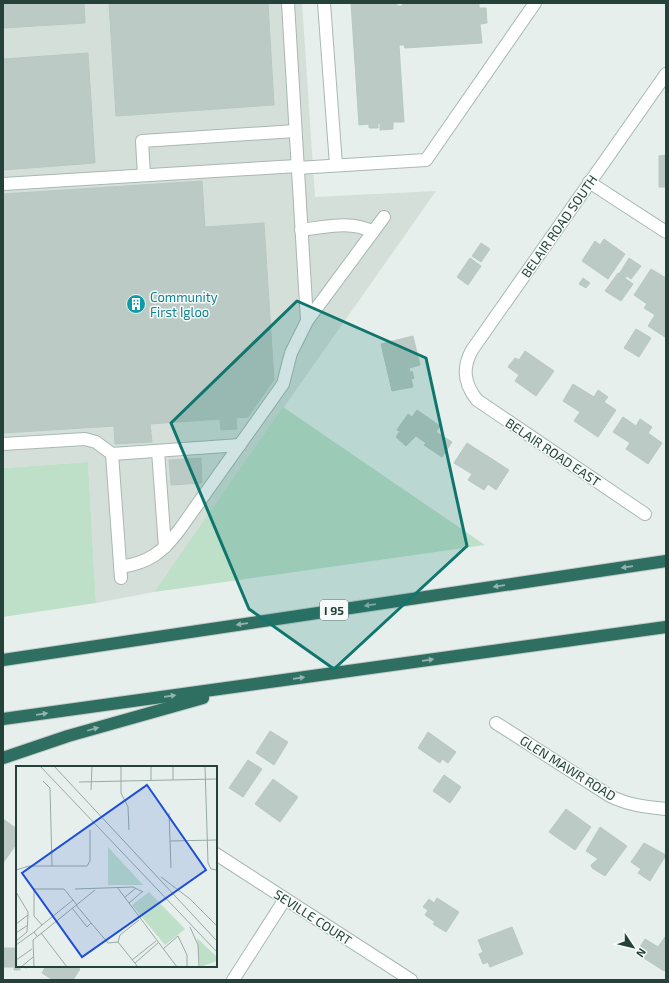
<svg xmlns="http://www.w3.org/2000/svg" width="669" height="983" font-family="'Exo 2',sans-serif">
<style>
.built{fill:#d4dfda}
.green{fill:#bfe0c8}
.building{fill:#bbcac4;stroke:#b8c9c2}
.lines{fill:none;stroke-linecap:round;stroke-linejoin:round}
.minor-casing{stroke:#a8b8b2;stroke-width:14}
.highway-casing{stroke:#c2cac8;stroke-width:14}
.minor{stroke:#fff;stroke-width:12}
.highway{stroke:#2f6f62;stroke-width:12}
.oneway{fill:#93b5ae}
.marked{fill:#0f766e;fill-opacity:0.2;stroke:#0f766e;stroke-width:3;stroke-linejoin:round}
.labels{text-anchor:middle;dominant-baseline:central;stroke-width:3;stroke-linejoin:round;paint-order:stroke}
.shield{fill:#f7fbf9;stroke:#637a73;stroke-width:1}
.shield-label{font-size:12px;font-weight:bold;fill:#24423a}
.street-label{font-size:13px;fill:#24423a;stroke:#f7fbf9}
.culture-label{font-size:13px;fill:#0d838f;stroke:#f7fbf9;text-anchor:start}
.inset-road{fill:none;stroke:#98aaa4;stroke-width:1}
.view{fill:#1d4ed8;fill-opacity:0.15;stroke:#1d4ed8;stroke-width:2}
.inset-edge{fill:none;stroke:#24423a;stroke-width:2}
</style>
<rect width="100%" height="100%" fill="#e6efeb"/>
<path class="built" d="M3,3H302L315,197L436,191L154,592L96,603L88,462L3,468Z"/>
<g class="green">
<path d="M283,407L485,545L154,592Z"/>
<path d="M88,462L96,603L3,617V468Z"/>
</g>
<g class="building">
<path d="M3,3H84L85,23L3,28Z"/>
<path d="M109,3H268L274,105L116,116Z"/>
<path d="M351,3H397V6H403L402,3H479V8H486L487,23L480,24L482,43L405,48L404,45H399L404,122H393V129L380,130V123H378V128H369V124L359,125Z"/>
<path d="M88,53L95,163L3,170V59Z"/>
<path d="M666,155V187H659V156Z"/>
<path d="M202,181L205,227L264,223L274,380L248,417L236,418L237,429L221,430L220,419L150,424L152,442L115,444L114,426L3,433V194Z"/>
<path d="M604,239L625,254L608,279L582,261L595,241L600,245Z"/>
<path d="M481,243L490,249L481,262L472,256Z"/>
<path d="M470,258L481,266L468,285L457,277Z"/>
<path d="M629,258L641,266L631,279L627,276L625,278L619,274Z"/>
<path d="M651,269L666,278L665,337L648,326L655,315L644,308L647,304L634,295Z"/>
<path d="M618,273L633,284L621,301L605,291Z"/>
<path d="M583,278L590,283L586,288L579,284Z"/>
<path d="M636,329L651,338L639,357L624,348Z"/>
<path d="M413,336L420,365L409,368L410,372L412,371L414,378L411,379L413,387L392,391L381,344Z"/>
<path d="M525,351L554,371L536,396L515,381L519,375L508,367L515,358L519,360Z"/>
<path d="M573,384L594,397L598,390L608,397L604,402L616,410L598,437L574,421L580,412L563,401Z"/>
<path d="M417,410L440,426L436,432L452,442L442,457L424,445L426,443L416,436L406,446L396,437L400,431L397,430L408,414L412,417Z"/>
<path d="M623,417L636,426L640,419L652,427L648,433L662,443L648,464L626,449L630,443L613,432Z"/>
<path d="M467,443L509,470L496,490L488,484L484,490L468,480L472,474L454,463Z"/>
<path d="M201,458L202,483L171,485L169,460Z"/>
<path d="M270,731L288,742L274,765L256,753Z"/>
<path d="M428,732L456,752L448,763L442,759L440,763L418,748Z"/>
<path d="M248,760L262,769L243,797L229,788Z"/>
<path d="M444,775L461,787L450,803L433,791Z"/>
<path d="M273,779L298,797L280,822L255,804Z"/>
<path d="M566,809L591,827L575,850L549,832Z"/>
<path d="M3,819L17,829V843L3,863Z"/>
<path d="M600,827L627,846L605,876L592,868L591,865L598,859L586,851Z"/>
<path d="M644,843L666,855L650,881L638,873L641,869L631,862Z"/>
<path d="M437,898L459,912L446,932L433,924L435,922L425,915L428,910L423,907L429,899L434,903Z"/>
<path d="M512,927L523,954L490,967L488,962L483,964L479,954L483,952L478,940Z"/>
<path d="M665,937L666,969L664,971L636,953L645,939L658,947Z"/>
<path d="M3,948H17V966H27V968L20,967V970H14V967H3Z"/>
<path d="M46,966H74L80,969L73,980H53L42,973Z"/>
</g>
<g class="lines">
<g class="minor-casing">
<g id="minor">
<path d="M288,3L307,321"/>
<path d="M324,3L336,165"/>
<path d="M297,168L426,160L535,3"/>
<path d="M144,175L142,141L295,131"/>
<path d="M589,182L666,232"/>
<path d="M3,184L297,166"/>
<path d="M301,230C325,227 352,220 373,232"/>
<path d="M3,444L85,439L96,442L112,454L240,445"/>
<path d="M158,451L165,547"/>
<path d="M112,454L121,578"/>
<path d="M645,514L477,400C464,384 462,368 472,350L666,74"/>
<path d="M120,567C149,563 163,552 180,529L283,384L291,353L307,321L384,217"/>
<path d="M496,723L610,796C628,805 646,807 666,809"/>
<path d="M216,854L411,980"/>
<path d="M233,980L285,899"/>
</g>
</g>
<g class="highway-casing">
<g id="highway">
<path d="M3,660L666,561"/>
<path d="M3,719L666,627"/>
<path d="M3,758L68,736L203,698"/>
</g>
</g>
<use href="#minor" class="minor"/>
<use href="#highway" class="highway"/>
</g>
<defs><path id="oneway-solid" d="M-6-.8H1V-3.2L6.5 0L1 3.2V.8H-6Z"/></defs>
<g class="oneway">
<use href="#oneway-solid" transform="translate(627 567) rotate(172)"/>
<use href="#oneway-solid" transform="translate(499 586) rotate(172)"/>
<use href="#oneway-solid" transform="translate(370 605) rotate(172)"/>
<use href="#oneway-solid" transform="translate(242 624) rotate(172)"/>
<use href="#oneway-solid" transform="translate(428 660) rotate(-8)"/>
<use href="#oneway-solid" transform="translate(299 678) rotate(-8)"/>
<use href="#oneway-solid" transform="translate(170 696) rotate(-8)"/>
<use href="#oneway-solid" transform="translate(42 714) rotate(-8)"/>
<use href="#oneway-solid" transform="translate(93 729) rotate(-16)"/>
</g>
<path class="marked" d="M297,301L426,358L467,546L334,669L249,609L171,423Z"/>
<defs>
<g id="building-disc" transform="scale(1)"><circle r="9.5" fill="#0f9aa8" stroke="#f7fbf9"/><path d="M-4-6H4V6H1V3H-1V6H-4ZM-2.5-4.3h1.7v1.8h-1.7ZM.8-4.3h1.7v1.8H.8ZM-2.5-1h1.7V.8h-1.7ZM.8-1h1.7V.8H.8Z" fill="#fff"/></g>
</defs>
<g fill-rule="evenodd">
<use href="#building-disc" x="136" y="304"/>
</g>
<g class="labels">
<rect class="shield" x="320" y="600" width="28" height="20" rx="3"/>
<g class="shield-label">
<text x="334" y="610">I 95</text>
</g>
<g class="street-label">
<text transform="translate(559 226) rotate(-55)">BELAIR ROAD SOUTH</text>
<text transform="translate(553 452) rotate(34)">BELAIR ROAD EAST</text>
<text transform="translate(568 768) rotate(32)">GLEN MAWR ROAD</text>
<text transform="translate(313 917) rotate(33)">SEVILLE COURT</text>
</g>
<g class="culture-label">
<text x="150" y="297">Community<tspan x="150" dy="15">First Igloo</tspan></text>
</g>
</g>
<g transform="translate(16 766)">
<rect width="201" height="201" fill="#e6efeb"/>
<path d="M92,81L127,119H92ZM133,126L169,163L149,179L116,139ZM181,172L201,191V195L184,201Z" fill="#bfe0c8"/>
<path class="inset-road" d="M24,0L201,186M38,0L201,175M105,0V27L112,41L113,64M135,0V14M157,0V14M189,0L192,97L195,103L201,104M27,15L34,22L36,100M63,16L201,13M75,24L76,0M153,47L155,102M154,75L201,74M0,104L13,100H71L74,95V64M145,111L174,133L201,160M101,121L161,201M59,123L117,121L127,126M0,126L12,146V149L0,158M109,131L120,122M113,137L127,125M60,139L92,177L102,176L104,169L123,154M56,142L71,161L75,157M26,159L57,134M174,161L182,179L183,201M0,167L12,159M25,167L51,201M21,170L18,166L26,159L18,150V123H48L61,139M0,175L11,166L12,149M102,176L122,201M0,179L18,166M147,183L162,170L171,189V201M0,194L16,183M116,194L140,175M119,197L142,177M5,201L17,191M18,201L17,174L79,124"/>
<path class="view" d="M131,19L190,104L66,191L6,107Z"/>
<rect width="201" height="201" class="inset-edge"/>
</g>
<rect width="669" height="983" fill="none" stroke="#24423a" stroke-width="8"/>
<g transform="translate(633 947) rotate(125)" stroke="#f7fbf9" stroke-width="3" paint-order="stroke">
<path d="M0-3L7 15L0 10L-7 15Z" fill="#24423a"/>
<text y="-6" font-size="11" font-weight="bold" text-anchor="middle" fill="#24423a">N</text>
</g>
</svg>
